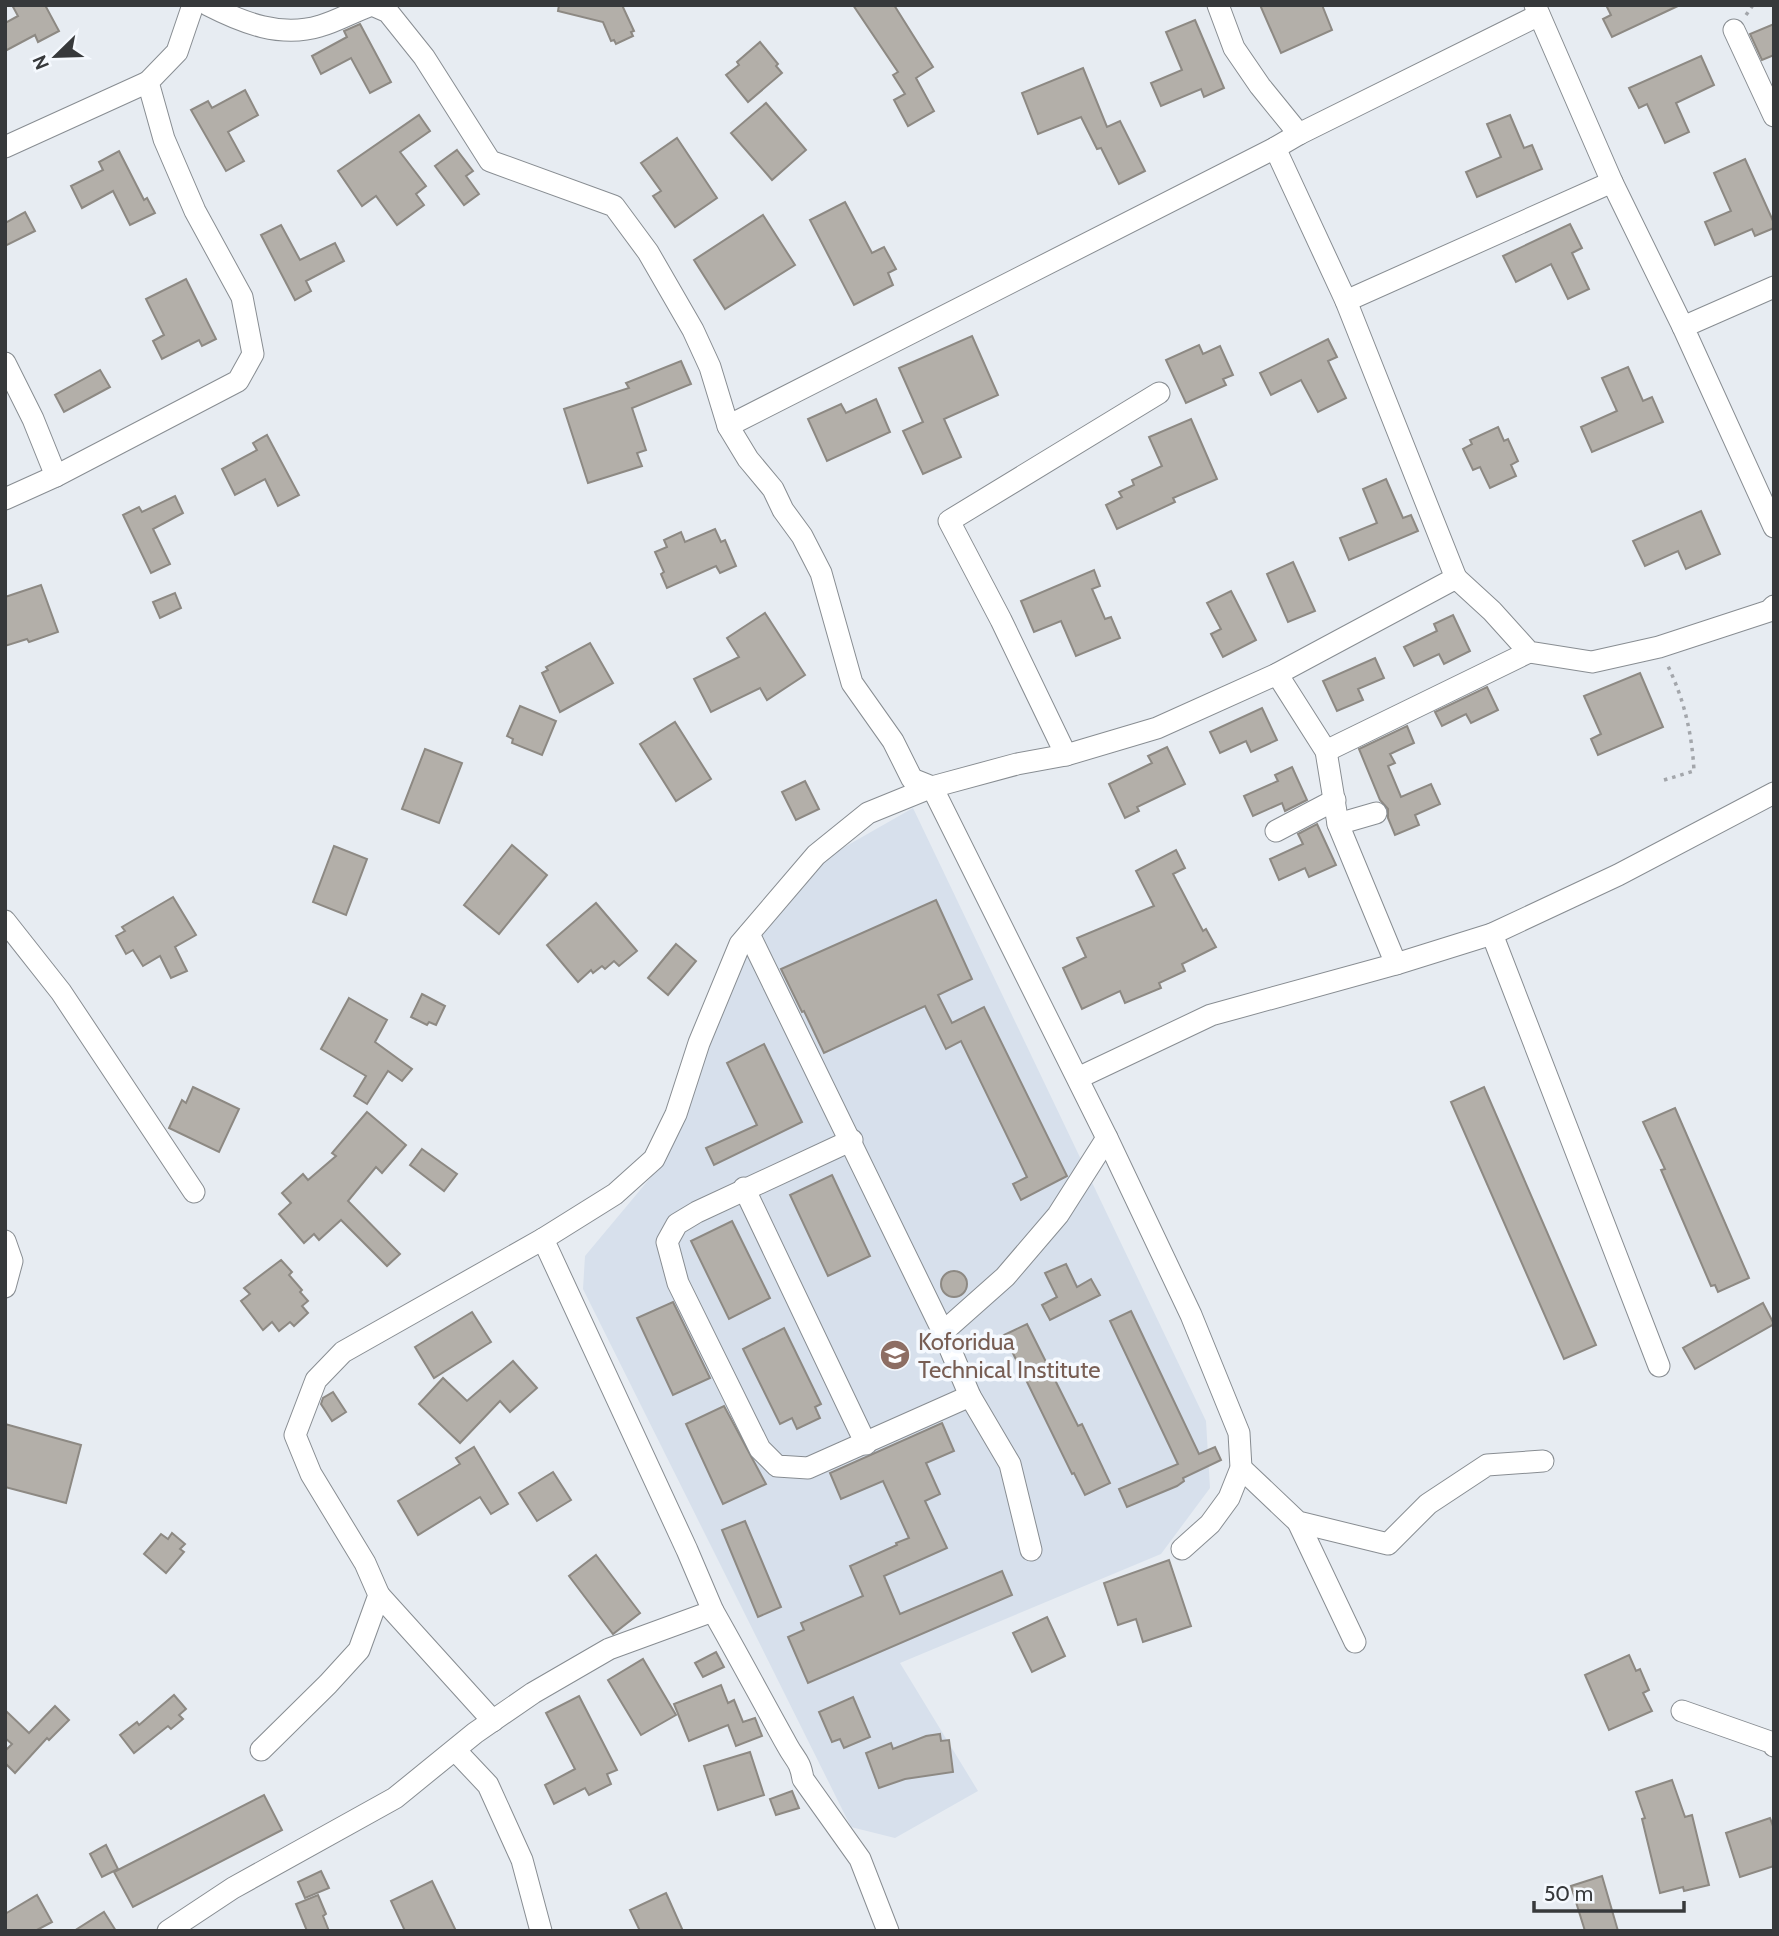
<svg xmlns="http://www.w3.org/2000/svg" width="1779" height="1936" font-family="Cabin,sans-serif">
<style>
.built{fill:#d7e0ec}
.building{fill:#b3afa9;stroke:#8d8983;stroke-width:2}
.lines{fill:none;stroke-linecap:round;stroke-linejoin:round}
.minor-casing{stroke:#888d92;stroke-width:23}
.path{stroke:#a3a6ab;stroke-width:3.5;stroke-dasharray:3.5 5;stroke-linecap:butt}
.minor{stroke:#fff;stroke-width:21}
.labels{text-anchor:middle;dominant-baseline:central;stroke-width:7;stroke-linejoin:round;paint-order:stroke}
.education-label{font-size:24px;fill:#785e54;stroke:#f5f9fe;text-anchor:start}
</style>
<rect width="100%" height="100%" fill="#e7ecf2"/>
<path class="built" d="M913,808L1206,1421L1210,1488L1161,1554L900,1663L978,1791L895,1838L851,1827L583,1289L585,1256L656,1171L724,984L753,940L827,857Z"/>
<g class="building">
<path d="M12,5H45L59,31L38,42L35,35L5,51V23L18,16Z"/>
<path d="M559,5H622L634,31L631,32L633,36L616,44L614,40L611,41L603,22L558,11Z"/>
<path d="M853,5H894L933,67L916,78L934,111L908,126L894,100L905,94L893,75L898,72Z"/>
<path d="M1260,5H1322L1332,30L1281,53Z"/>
<path d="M1606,5H1680L1612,37L1603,19L1611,15Z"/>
<path d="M1195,20L1224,88L1204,97L1201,89L1161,106L1151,83L1182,70L1166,32Z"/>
<path d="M360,24L391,82L370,93L351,58L321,74L312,56L347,37L344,31Z"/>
<path d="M1774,24V55L1762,60L1750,34Z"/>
<path d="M760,42L778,64L776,66L782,73L748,102L726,75L739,65L737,62Z"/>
<path d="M1701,56L1714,85L1676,103L1689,132L1665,143L1647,104L1639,108L1629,88Z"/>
<path d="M1083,68L1107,127L1120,121L1145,171L1119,184L1101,148L1097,149L1081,117L1038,134L1022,93Z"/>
<path d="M245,90L258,115L228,132L244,161L226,171L191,110L208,101L212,108Z"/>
<path d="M766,103L806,150L772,180L731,133Z"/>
<path d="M419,115L430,131L400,152L426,186L416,194L424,205L397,225L376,196L362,206L338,171Z"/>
<path d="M1510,115L1524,148L1532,145L1542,169L1477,197L1466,172L1501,157L1487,124Z"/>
<path d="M677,138L717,198L675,227L653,196L661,191L641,163Z"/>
<path d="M457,150L473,171L466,176L479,194L464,205L435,166Z"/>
<path d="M119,151L144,200L147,198L155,213L130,225L113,191L82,208L71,186L103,170L99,162Z"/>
<path d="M1745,159L1774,223V228L1755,236L1752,229L1715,245L1705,222L1731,211L1714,173Z"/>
<path d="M845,202L872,253L884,247L896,269L888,273L893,285L854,305L810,220Z"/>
<path d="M25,212L35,231L5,246V223Z"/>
<path d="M763,215L795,265L725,309L694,260Z"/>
<path d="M1570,224L1582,248L1572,253L1589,289L1568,299L1551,264L1516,282L1503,256Z"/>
<path d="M281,225L300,260L335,243L344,261L306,281L311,291L295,300L261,235Z"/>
<path d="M186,279L216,339L202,346L199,340L162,359L153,341L164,335L146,299Z"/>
<path d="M972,336L998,395L944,419L961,457L923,474L903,431L923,422L899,368Z"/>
<path d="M1328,339L1337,357L1328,361L1346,398L1318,412L1301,380L1271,395L1260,373Z"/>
<path d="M1199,345L1203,354L1220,346L1233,375L1223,379L1226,385L1186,403L1166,360Z"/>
<path d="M681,361L691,384L632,408L646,450L637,453L642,466L588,483L564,409L629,388L626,383Z"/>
<path d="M1628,367L1643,401L1652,397L1663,422L1592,452L1581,427L1617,411L1602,378Z"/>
<path d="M100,370L110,387L64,412L55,395Z"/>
<path d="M876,399L890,432L827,461L808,419L841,404L846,413Z"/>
<path d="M1191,419L1217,479L1173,498L1175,502L1117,529L1106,505L1122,497L1119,492L1134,485L1132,480L1162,466L1149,437Z"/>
<path d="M1498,427L1504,441L1508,439L1518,461L1511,465L1516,476L1490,488L1480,467L1473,470L1463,449L1472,444L1470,440Z"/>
<path d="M267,435L299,495L278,506L265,479L235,495L222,469L257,450L253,443Z"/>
<path d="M1386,479L1403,518L1411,515L1418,531L1349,560L1340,538L1377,523L1363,489Z"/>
<path d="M175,496L183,513L153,529L170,564L151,573L123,515L139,507L142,512Z"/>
<path d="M1701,511L1720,554L1686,569L1678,551L1645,566L1633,541Z"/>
<path d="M715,529L721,542L725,540L736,566L720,573L716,566L667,588L661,574L664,572L655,552L667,547L664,540L681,532L685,542Z"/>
<path d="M1293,562L1315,611L1288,622L1267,574Z"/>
<path d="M1094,570L1100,586L1092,589L1105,619L1111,617L1120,638L1076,656L1061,621L1034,632L1021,601Z"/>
<path d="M41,585L58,632L29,642L27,639L5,646V597Z"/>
<path d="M1231,591L1256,640L1223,657L1211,634L1221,629L1207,603Z"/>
<path d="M175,593L181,608L160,618L153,602Z"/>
<path d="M765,613L805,675L767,700L760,688L711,712L694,679L739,657L727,638Z"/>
<path d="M1453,615L1470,651L1444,664L1439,654L1414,666L1404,647L1437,631L1434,624Z"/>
<path d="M590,643L613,683L560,712L542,673L548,670L546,667Z"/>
<path d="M1375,658L1384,678L1358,689L1363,700L1337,711L1323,681Z"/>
<path d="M1640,673L1663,727L1598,755L1591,739L1601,734L1584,696Z"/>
<path d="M1487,687L1498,710L1471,723L1466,714L1442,726L1435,712Z"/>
<path d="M520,706L556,721L542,755L512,743L513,739L507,736Z"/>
<path d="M1262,708L1277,740L1251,752L1246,741L1220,753L1210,732Z"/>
<path d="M675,722L711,779L676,801L640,744Z"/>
<path d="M1407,726L1414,743L1390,754L1395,763L1388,766L1401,797L1431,784L1440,804L1415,815L1419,825L1395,835L1388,818V809L1380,800L1359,749Z"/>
<path d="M1167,747L1185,784L1137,807L1139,811L1125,818L1109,784L1152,763L1148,756Z"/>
<path d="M425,749L462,763L439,823L402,809Z"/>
<path d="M1292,767L1307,800L1285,811L1282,803L1253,816L1244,796L1278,781L1275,775Z"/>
<path d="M805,781L819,809L796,820L782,792Z"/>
<path d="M1317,824L1336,865L1309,877L1305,868L1279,880L1270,859L1303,844L1298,834Z"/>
<path d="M512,845L547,875L499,934L464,905Z"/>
<path d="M334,846L367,859L346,915L313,902Z"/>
<path d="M1176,850L1185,868L1173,874L1203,931L1206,929L1216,947L1182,964L1185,971L1159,983L1161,988L1125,1003L1120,991L1082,1009L1063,968L1086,957L1077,938L1154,906L1136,871Z"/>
<path d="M173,897L196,935L175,947L187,971L171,978L160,956L143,966L133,950L126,954L116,936L125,931L122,927Z"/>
<path d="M936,900L972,979L938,995L952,1023L984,1007L1067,1176L1021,1200L1013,1184L1027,1177L961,1041L946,1049L925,1006L824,1053L804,1011L802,1012L781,969Z"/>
<path d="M596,903L637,951L619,966L614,961L605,969L602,966L593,973L591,970L578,982L547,945Z"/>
<path d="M676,944L696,961L668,995L648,978Z"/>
<path d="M422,994L445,1006L436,1025L429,1022L427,1025L411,1017Z"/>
<path d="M349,998L387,1020L375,1042L412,1069L402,1081L388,1071L367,1104L354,1096L366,1076L321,1049Z"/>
<path d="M764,1044L802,1122L714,1165L706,1148L757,1125L727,1063Z"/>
<path d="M193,1087L239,1109L219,1152L169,1128L182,1100L186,1103Z"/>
<path d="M1484,1087L1596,1345L1564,1359L1451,1102Z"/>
<path d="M1675,1108L1749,1278L1718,1292L1715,1285L1711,1286L1683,1221L1661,1170L1665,1169L1643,1122Z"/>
<path d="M367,1112L406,1145L382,1173L376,1167L348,1201L400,1254L387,1266L341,1220L319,1240L314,1234L304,1243L279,1214L291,1203L282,1193L303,1174L308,1180L336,1156L332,1153Z"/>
<path d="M422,1149L457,1174L444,1191L410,1165Z"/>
<path d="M832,1175L870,1256L828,1276L790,1195Z"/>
<path d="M732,1221L770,1298L729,1319L691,1241Z"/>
<path d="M281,1260L292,1272L289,1275L302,1290L300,1292L308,1301L302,1306L308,1313L294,1326L290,1322L279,1331L272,1322L263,1330L241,1301L250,1294L244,1288Z"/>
<path d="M1066,1264L1077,1287L1091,1279L1100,1295L1050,1320L1042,1305L1057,1297L1045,1273Z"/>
<circle cx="954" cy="1284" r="13"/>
<path d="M673,1302L710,1378L673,1395L637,1318Z"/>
<path d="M1763,1303L1774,1324L1695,1369L1683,1348Z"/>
<path d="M1131,1311L1199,1454L1215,1447L1221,1460L1183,1478L1184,1481L1177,1486L1127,1507L1119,1489L1178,1464L1110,1321Z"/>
<path d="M472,1312L491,1342L434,1378L415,1347Z"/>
<path d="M1027,1324L1078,1426L1082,1424L1110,1483L1085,1495L1074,1473L1072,1474L1004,1335Z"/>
<path d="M784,1328L821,1404L815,1407L820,1418L797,1429L792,1418L780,1424L743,1349Z"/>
<path d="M513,1361L537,1388L510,1412L500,1401L460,1443L419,1404L443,1378L467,1401Z"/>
<path d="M333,1392L346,1412L332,1421L321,1404L323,1398Z"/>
<path d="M724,1406L766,1484L723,1504L686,1424Z"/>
<path d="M942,1423L954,1451L926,1463L940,1494L925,1501L947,1548L884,1576L900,1614L1002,1571L1012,1595L808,1683L788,1637L804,1630L801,1623L863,1596L850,1566L897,1545L896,1543L909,1538L883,1481L841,1499L830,1473Z"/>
<path d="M5,1424L81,1445L66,1503L5,1487Z"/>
<path d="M474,1447L508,1504L491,1514L480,1497L418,1535L398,1501L460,1464L456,1458Z"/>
<path d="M553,1472L571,1500L537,1521L519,1493Z"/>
<path d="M745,1521L781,1607L758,1617L722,1530Z"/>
<path d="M172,1533L185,1544L180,1549L184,1552L166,1573L144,1554L161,1534L168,1539Z"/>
<path d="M596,1555L640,1613L613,1634L569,1576Z"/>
<path d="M1169,1560L1191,1626L1143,1642L1136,1619L1118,1625L1104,1583Z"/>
<path d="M1047,1617L1065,1656L1032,1672L1013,1633Z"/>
<path d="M716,1652L724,1667L703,1677L695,1663Z"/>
<path d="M1629,1655L1636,1671L1640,1669L1649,1690L1643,1693L1652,1711L1609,1730L1585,1675Z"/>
<path d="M643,1659L676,1715L641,1735L608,1680Z"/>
<path d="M721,1685L728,1703L734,1700L743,1722L755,1718L762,1736L736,1746L728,1725L689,1741L674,1704Z"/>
<path d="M174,1695L186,1709L179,1715L183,1719L171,1729L168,1726L134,1753L120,1735L137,1722L139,1725Z"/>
<path d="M579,1696L617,1770L607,1774L611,1784L589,1795L585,1788L554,1804L545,1785L575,1769L546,1713Z"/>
<path d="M853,1697L870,1737L844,1748L840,1739L832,1742L819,1712Z"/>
<path d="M55,1706L69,1720L49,1740L47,1738L15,1773L5,1763V1751L12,1744L5,1738V1710L29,1733Z"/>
<path d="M940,1734L941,1741L949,1740L953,1772L905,1779L879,1788L866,1753L891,1743L893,1749L926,1736Z"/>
<path d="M750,1752L764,1795L718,1810L704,1766Z"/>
<path d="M1672,1780L1685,1817L1692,1815L1709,1885L1684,1891L1683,1887L1660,1893L1642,1819L1645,1818L1636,1792Z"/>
<path d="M792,1791L799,1808L776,1815L770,1799Z"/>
<path d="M264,1795L282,1830L133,1907L114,1872Z"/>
<path d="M1770,1818L1774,1829V1866L1740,1877L1726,1833Z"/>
<path d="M106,1845L118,1869L102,1877L90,1854Z"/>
<path d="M321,1871L329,1888L305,1898L298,1882Z"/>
<path d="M1602,1876L1618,1931H1585L1571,1886Z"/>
<path d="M432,1881L456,1931H405L391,1901Z"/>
<path d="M666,1893L683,1931H640L630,1910Z"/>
<path d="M37,1895L52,1922L35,1931H5V1914Z"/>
<path d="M318,1895L326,1914L323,1916L329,1931H307L296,1904Z"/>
<path d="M104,1912L116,1931H74Z"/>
</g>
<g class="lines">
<g class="minor-casing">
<g id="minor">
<path d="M208,5C243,23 281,38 320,26C338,21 354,11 372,5L388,12L424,57L490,161L614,206L648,252L693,330L710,367L728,426L1275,148L1299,134L1539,15"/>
<path d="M1218,5L1234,48L1260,86L1299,134"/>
<path d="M1535,5L1612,182L1683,327"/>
<path d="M1734,30L1774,116"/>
<path d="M5,147L148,82"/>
<path d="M1275,148L1346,301L1456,578"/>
<path d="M1774,287L1683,327L1774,527"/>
<path d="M1346,301L1612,182"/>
<path d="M5,363L33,419L56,476"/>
<path d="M728,426L748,459L773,489L783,510L802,536L821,573L852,683L893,741L912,779L932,787L1107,1138L1191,1315L1239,1433L1241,1468L1229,1498L1210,1524L1182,1549"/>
<path d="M5,499L56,476L238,381L253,354L242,297L195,211L164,139L148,82L177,52L193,5"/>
<path d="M1277,674L1326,751L1338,824L1396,964"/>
<path d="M1326,751L1529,652"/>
<path d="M1066,755L1001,620L949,521L1159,393"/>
<path d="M1338,824L1376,813"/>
<path d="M1276,831L1335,800"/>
<path d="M5,921L61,992L194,1192"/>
<path d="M749,934L943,1332L970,1396L1010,1464L1031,1550"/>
<path d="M1492,934L1659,1366"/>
<path d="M1078,1078L1211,1015L1396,964L1492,934L1618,875L1774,793"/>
<path d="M852,1140L697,1212L677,1224L667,1242L678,1283L760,1449L777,1466L808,1468L970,1396"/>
<path d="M744,1188L866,1444"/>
<path d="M5,1241L12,1261L5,1287"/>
<path d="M943,1332L1005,1277L1058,1215L1107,1138"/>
<path d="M1241,1468L1298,1522L1388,1544L1428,1504L1487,1465L1543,1461"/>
<path d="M1298,1522L1355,1642"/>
<path d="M379,1595L493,1721"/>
<path d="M713,1611C738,1655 762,1700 787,1745C795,1760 800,1760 803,1779L860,1859L888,1931"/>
<path d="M1682,1711L1773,1743L1774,1746"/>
<path d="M261,1750L328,1684L359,1650L379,1595L365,1563L311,1474L295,1435L316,1380L343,1352L543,1239"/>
<path d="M455,1750L488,1785L522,1860L541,1931"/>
<path d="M168,1931L233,1888L395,1798L475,1733L533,1693L609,1649L713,1611L687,1550L543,1239L615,1194L654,1159L676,1114L699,1043L740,944L816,855L868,813L932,787L1017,764L1066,755L1157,728L1277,674L1456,578L1492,611L1529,652L1592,662L1659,647L1769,611L1774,606"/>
</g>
</g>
<g class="path">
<path d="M1746,15L1753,5"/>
<path d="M1664,780L1694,771C1692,733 1684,699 1667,664"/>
</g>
<use href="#minor" class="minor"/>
</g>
<defs>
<g id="school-disc" transform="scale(1.575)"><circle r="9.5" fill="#8d6e63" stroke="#f5f9fe"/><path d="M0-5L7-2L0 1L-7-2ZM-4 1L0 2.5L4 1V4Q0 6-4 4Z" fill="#fff"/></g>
</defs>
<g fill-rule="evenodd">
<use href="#school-disc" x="895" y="1355"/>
</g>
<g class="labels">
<g class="education-label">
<text x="918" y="1341">Koforidua<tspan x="918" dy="28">Technical Institute</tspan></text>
</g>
</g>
<rect width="1779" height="1936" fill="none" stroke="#37393b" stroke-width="14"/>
<g transform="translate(56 56) rotate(247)" stroke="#f5f9fe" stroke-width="5" paint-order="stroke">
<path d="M0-5L12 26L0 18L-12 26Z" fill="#37393b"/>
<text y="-10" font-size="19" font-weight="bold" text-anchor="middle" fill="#37393b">N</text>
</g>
<path d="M1534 1901v10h150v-10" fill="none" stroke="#37393b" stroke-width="3.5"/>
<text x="1544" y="1901" font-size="21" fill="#37393b" stroke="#f5f9fe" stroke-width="5" paint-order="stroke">50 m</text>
</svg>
